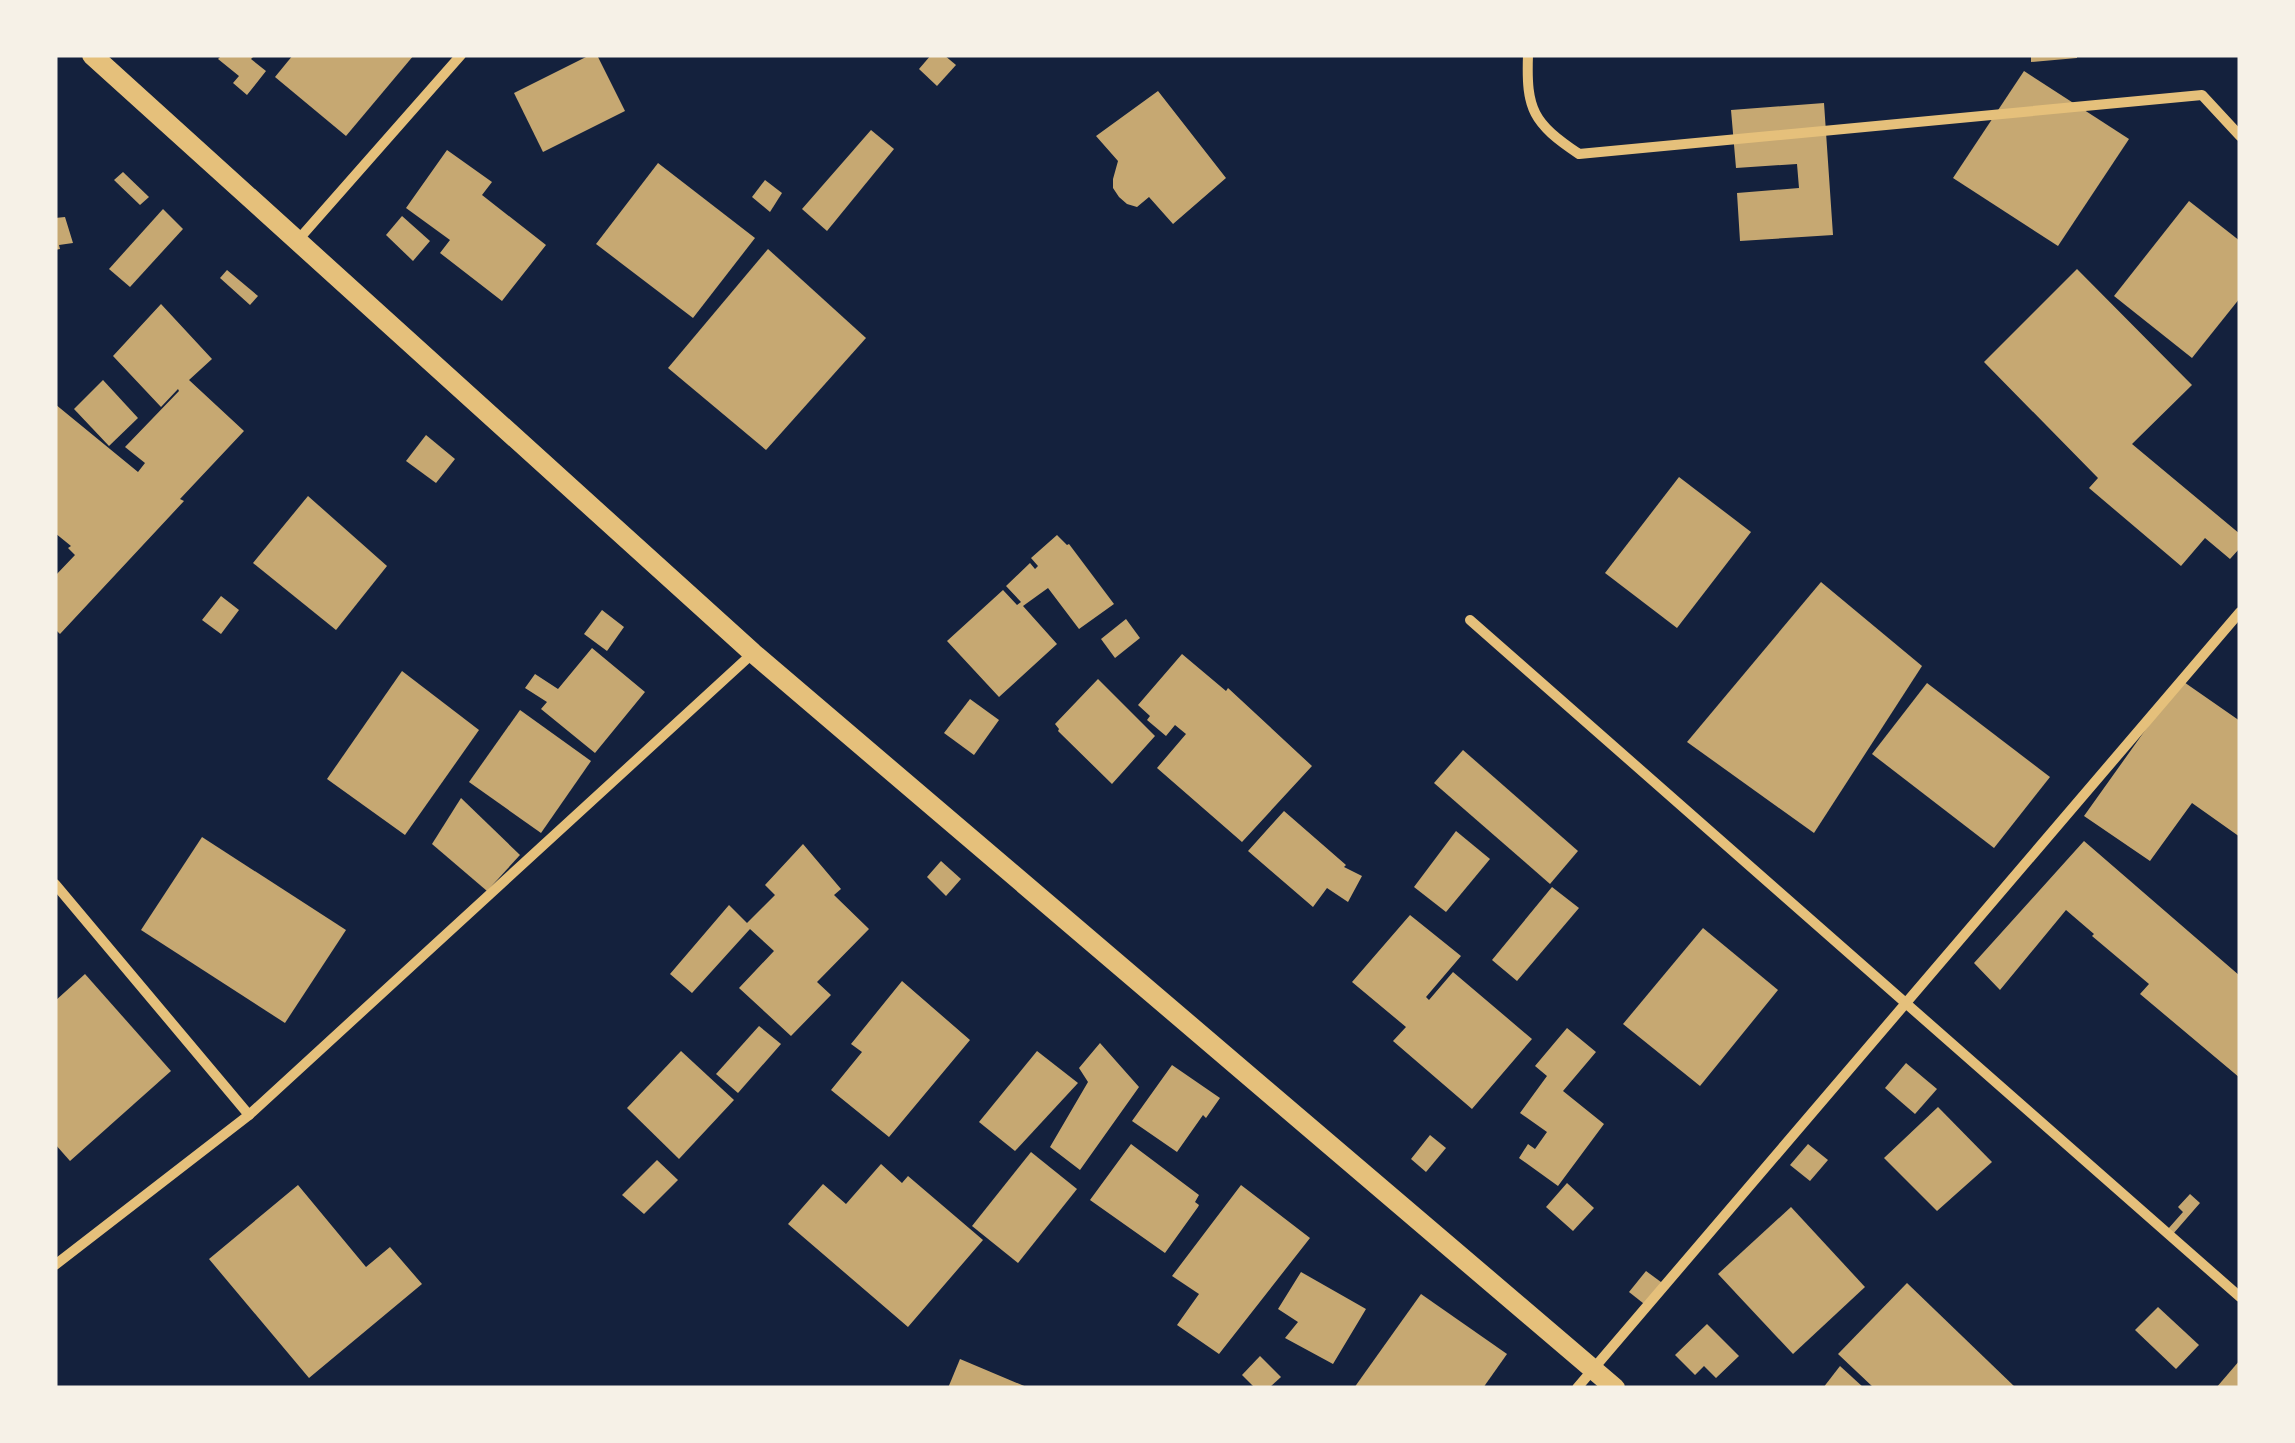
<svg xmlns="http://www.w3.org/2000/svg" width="2295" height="1443" font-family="'PT Serif',serif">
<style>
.building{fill:#c6a872}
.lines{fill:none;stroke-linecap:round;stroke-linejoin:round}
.minor{stroke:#e5c07b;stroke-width:10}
.secondary{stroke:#e5c07b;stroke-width:20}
</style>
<rect width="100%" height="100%" fill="#14213d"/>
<g class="building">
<path d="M222,55H255L251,59L266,71L247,95L233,83L239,76L218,59Z"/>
<path d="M293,55H414L346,136L275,77Z"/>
<path d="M590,55H597L625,111L543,152L514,93Z"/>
<path d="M931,55H944L956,65L937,86L919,69Z"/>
<path d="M2031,55H2077V58L2031,62Z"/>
<path d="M2024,71L2129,139L2058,246L1953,178Z"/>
<path d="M1158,91L1226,178L1173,224L1149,197L1137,207L1127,204L1119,197L1113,188V179L1118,161L1096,136Z"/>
<path d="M1824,103L1833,235L1740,241L1737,193L1799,188L1797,164L1736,168L1731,110Z"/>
<path d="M871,130L894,149L827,231L802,209Z"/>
<path d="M447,150L492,182L482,195L546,245L502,301L440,253L450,240L406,208Z"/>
<path d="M658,163L755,238L693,318L596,244Z"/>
<path d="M123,172L149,197L140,205L114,180Z"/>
<path d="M765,180L782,193L770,212L752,197Z"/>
<path d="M2189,201L2240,241V298L2192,358L2114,296Z"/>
<path d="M163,209L183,229L130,287L109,269Z"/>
<path d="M402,216L430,241L413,261L386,235Z"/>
<path d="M65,217L73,243L59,245L60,249L55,250V218Z"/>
<path d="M768,249L866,338L766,450L668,368Z"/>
<path d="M2077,269L2192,385L2132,444L2240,534V548L2230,559L2205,538L2181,566L2089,488L2098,478L1984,362Z"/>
<path d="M227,270L258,296L250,305L220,278Z"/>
<path d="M161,304L212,359L189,380L244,431L180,499L184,501L60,634L55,629V576L75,555L68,548L71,546L55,533V404L138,472L145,463L125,447L179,391L178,389L161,407L113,356Z"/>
<path d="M103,380L138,418L109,446L74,409Z"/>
<path d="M426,435L455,459L436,483L406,461Z"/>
<path d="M1679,477L1751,532L1677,628L1605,573Z"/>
<path d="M308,496L387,566L336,630L253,563Z"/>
<path d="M1057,535L1067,545L1069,544L1114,604L1079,629L1048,588L1023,606L1057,644L999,697L947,641L1003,590L1017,605L1021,602L1006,586L1030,563L1035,569L1038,566L1031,558Z"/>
<path d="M1821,582L1922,666L1814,833L1687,742Z"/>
<path d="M221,596L239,610L221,634L202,620Z"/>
<path d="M602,610L624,627L607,651L584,634Z"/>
<path d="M1126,619L1140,638L1115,658L1101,639Z"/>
<path d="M592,648L645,692L595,753L541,709L547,702L525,688L535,674L558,689Z"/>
<path d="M1182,654L1226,691L1228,688L1312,766L1242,842L1157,768L1186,734L1175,725L1166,736L1147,720L1150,716L1138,705Z"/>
<path d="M402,671L479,730L405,835L327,779Z"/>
<path d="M1098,679L1155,736L1112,784L1058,731L1059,729L1055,724Z"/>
<path d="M2181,680L2240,721V837L2192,803L2150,861L2084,816Z"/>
<path d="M1927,683L2050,777L1994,848L1872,754Z"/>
<path d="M970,699L999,720L974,755L944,733Z"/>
<path d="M520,710L591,761L541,833L469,782Z"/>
<path d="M1463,750L1578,851L1550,884L1434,783Z"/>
<path d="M461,798L520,855L487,891L432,844Z"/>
<path d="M1284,811L1346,865L1344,867L1362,876L1348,902L1327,888L1313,907L1248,851Z"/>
<path d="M1456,831L1490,859L1446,912L1414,887Z"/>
<path d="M202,837L346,930L285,1023L141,930Z"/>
<path d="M2084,841L2240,976V1078L2140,994L2149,984L2092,936L2094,934L2066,910L2000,990L1974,963Z"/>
<path d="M803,844L841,889L834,895L869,929L817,982L831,995L791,1036L739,988L774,951L750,929L692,993L670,974L729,905L747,923L775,895L765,885Z"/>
<path d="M941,861L961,879L946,896L927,877Z"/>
<path d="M1552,887L1579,908L1517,981L1492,960Z"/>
<path d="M1410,915L1461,956L1426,997L1429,1000L1453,972L1532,1039L1472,1109L1393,1041L1406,1027L1352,982Z"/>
<path d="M1703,928L1778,990L1700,1086L1623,1024Z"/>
<path d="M85,974L171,1071L70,1161L55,1144V1001Z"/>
<path d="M902,981L970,1040L889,1137L831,1090L862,1052L851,1044Z"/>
<path d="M759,1026L781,1044L738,1093L716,1074Z"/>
<path d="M1567,1028L1596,1052L1563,1091L1604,1124L1558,1186L1519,1158L1528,1144L1535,1149L1547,1132L1520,1113L1547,1076L1535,1066Z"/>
<path d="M1100,1043L1139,1087L1080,1170L1050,1147L1088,1082L1079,1068Z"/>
<path d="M681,1051L734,1100L679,1159L627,1108Z"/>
<path d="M1037,1051L1078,1083L1015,1151L979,1122Z"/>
<path d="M1906,1063L1937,1089L1915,1114L1885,1088Z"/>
<path d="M1172,1065L1220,1098L1206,1118L1203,1115L1177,1152L1132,1121Z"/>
<path d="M1938,1107L1992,1162L1937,1211L1884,1158Z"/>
<path d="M1430,1135L1446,1148L1426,1172L1411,1159Z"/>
<path d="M1131,1144L1199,1195L1195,1202L1199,1205L1198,1207L1165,1253L1090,1200Z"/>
<path d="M1808,1144L1828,1160L1810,1181L1790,1165Z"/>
<path d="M1031,1152L1077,1189L1018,1263L972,1226Z"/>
<path d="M657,1160L678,1180L644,1214L622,1195Z"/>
<path d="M881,1164L902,1183L908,1176L983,1240L908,1327L788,1224L823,1184L846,1204Z"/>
<path d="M1567,1183L1594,1208L1573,1231L1546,1207Z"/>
<path d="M298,1185L366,1267L390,1247L422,1284L309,1378L209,1259Z"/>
<path d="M1241,1185L1310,1238L1219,1354L1177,1325L1199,1294L1172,1276Z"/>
<path d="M2190,1194L2200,1203L2173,1234L2168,1229L2183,1212L2178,1207Z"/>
<path d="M1791,1207L1865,1287L1793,1354L1718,1274Z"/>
<path d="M1646,1271L1665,1285L1648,1307L1629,1292Z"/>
<path d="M1301,1272L1366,1309L1333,1364L1285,1338L1298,1322L1278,1309Z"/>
<path d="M1907,1283L2016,1388H1874L1838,1354Z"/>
<path d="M1421,1294L1507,1354L1483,1388H1354Z"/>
<path d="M2158,1307L2199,1345L2176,1369L2135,1330Z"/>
<path d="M1707,1324L1739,1356L1716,1378L1704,1366L1695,1375L1675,1355Z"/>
<path d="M1260,1356L1281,1377L1269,1388H1255L1242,1375Z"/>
<path d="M960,1359L1029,1388H948Z"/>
<path d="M2240,1360V1388H2216Z"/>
<path d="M1840,1366L1864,1388H1823Z"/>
</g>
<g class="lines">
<g class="minor">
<path d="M1528,55C1526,110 1533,123 1579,154L2202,95L2240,136"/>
<path d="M298,240L461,55"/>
<path d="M1470,620L2240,1297"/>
<path d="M55,884L249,1115"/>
<path d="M55,1265L249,1115L753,653"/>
<path d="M1577,1388L2240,612"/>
</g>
<path class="secondary" d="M92,55L753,653L1615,1388"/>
</g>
<rect width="2295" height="1443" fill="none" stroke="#f6f1e7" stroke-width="115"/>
</svg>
